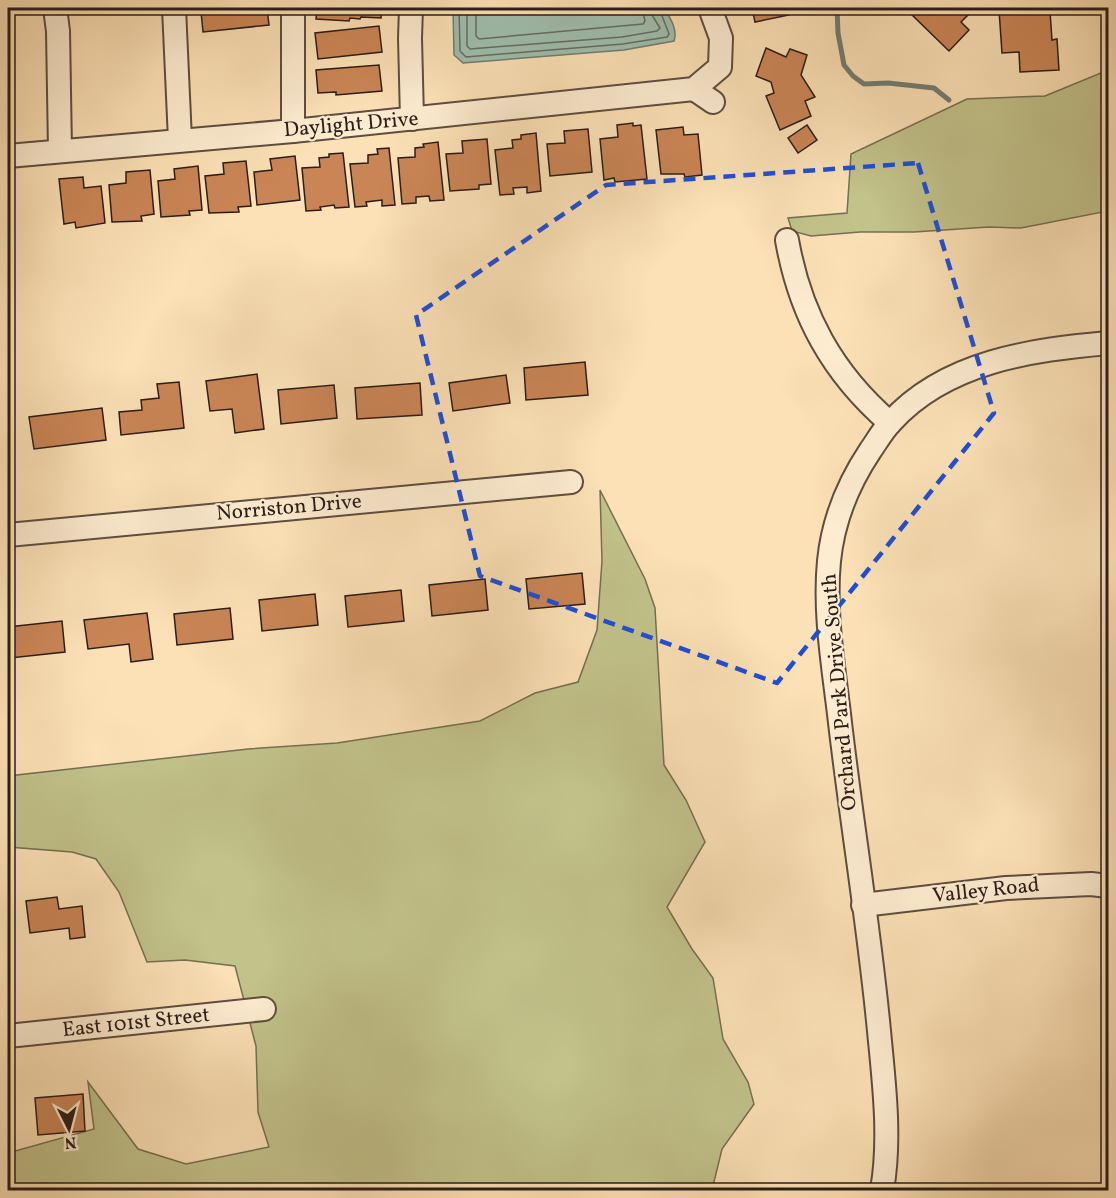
<svg xmlns="http://www.w3.org/2000/svg" width="1116" height="1198" font-family="Vollkorn,serif">
<style>
.green{fill:#c2c28b;stroke:#766f51;stroke-width:1.5}
.water{fill:#9fbeae;stroke:#707d72;stroke-width:1.5}
.lines{fill:none;stroke-linecap:round;stroke-linejoin:round}
.shore{stroke:#646d62;stroke-width:1.5}
.stream{stroke:#707d72;stroke-width:5}
.building{fill:#ca8556;stroke:#2a1c17;stroke-width:1.5}
.minor-casing{stroke:#5e4d3f;stroke-width:26}
.minor{stroke:#fdecd0;stroke-width:22}
.marked{fill:none;stroke:#1d4ed8;stroke-width:4.5;stroke-dasharray:12 8;stroke-linejoin:round}
.labels{text-anchor:middle;dominant-baseline:central;stroke-width:4.5;stroke-linejoin:round;paint-order:stroke}
.street-label{font-size:21px;fill:#2a1c17;stroke:#fdecd0}
</style>
<rect width="100%" height="100%" fill="#fce1b6"/>
<filter id="stains"><feTurbulence type="fractalNoise" baseFrequency=".00333" numOctaves="4"/><feColorMatrix values="0 0 0 0 .2 0 0 0 0 .09 0 0 0 0 .02 0 0 0 .5 -.17"/></filter>
<radialGradient id="worn" r=".72"><stop offset=".6" stop-color="#630" stop-opacity="0"/><stop offset="1" stop-color="#630" stop-opacity=".3"/></radialGradient>
<g class="green">
<path d="M1108,70V211L1021,228L989,227L914,232H860L811,236L792,231L788,218L847,213L851,154L967,99L1045,96Z"/>
<path d="M600,490L645,579L655,608L664,765L686,800L705,842L667,907L692,949L713,978L723,1039L748,1082L754,1104L722,1149L712,1190H18L8,1171V1153L94,1129L88,1082L138,1149L186,1164L269,1147L258,1112L256,1046L235,966L185,960L147,962L119,892L96,859L72,852L8,847V776L248,749L337,743L480,721L535,693L578,682L597,630L602,561Z"/>
</g>
<path class="water" d="M453,8H664C670,18 678,29 674,41L624,50L463,63L454,55Z"/>
<g class="lines">
<g class="shore">
<path d="M459,8L460,51L466,57L623,44L667,37L669,34L659,8"/>
<path d="M467,8V46L470,49L622,37L657,31L660,28L652,15L651,8"/>
<path d="M476,8V36L479,39L643,24L645,21L642,8"/>
</g>
<path class="stream" d="M837,8L838,33L844,65L853,76L864,84L888,83L934,88L949,100"/>
</g>
<g class="building">
<path d="M90,8H145L146,9L90,14Z"/>
<path d="M206,8H267L269,25L203,32L201,12H206Z"/>
<path d="M317,8H382L381,18L361,17L360,19L350,18L349,21L316,19Z"/>
<path d="M752,8H787L789,15L755,22Z"/>
<path d="M910,8H975L961,22L969,30L949,51L907,10Z"/>
<path d="M1019,9L1020,14L1050,11L1052,40L1057,39L1059,70L1020,72L1019,52L1002,53L999,10Z"/>
<path d="M1108,12V29L1101,14Z"/>
<path d="M379,26L382,52L318,59L315,33Z"/>
<path d="M766,48L786,57L790,49L807,55L801,75L815,97L805,101L811,116L780,130L766,96L774,93L771,82L756,76Z"/>
<path d="M379,65L382,91L336,95V92L318,93L316,70Z"/>
<path d="M633,123V126L641,125L647,179L615,182L614,178L604,180L600,139L618,137L617,125Z"/>
<path d="M807,125L817,140L798,153L788,138Z"/>
<path d="M683,127L684,135L698,134L702,175L685,177L684,174H661L656,130Z"/>
<path d="M588,129L592,172L550,176L547,144L565,143L564,131Z"/>
<path d="M536,133L541,191L527,193V187L513,188L514,194L500,195L495,150L513,148L512,140L521,139V135Z"/>
<path d="M487,139L491,184L479,185V189L450,191L446,154L463,153L462,141Z"/>
<path d="M438,142L444,200L430,201L429,196L416,197V203L402,204L398,158L415,157V148L424,147L423,144Z"/>
<path d="M389,148L395,205L382,206V200L366,202L367,206L355,207L350,164L368,163V155L378,154L377,149Z"/>
<path d="M343,153L349,207L335,208L334,205L320,207L321,210L306,211L302,168L320,167L319,158L329,157V154Z"/>
<path d="M295,156L300,200L257,205L254,172L272,170L270,159Z"/>
<path d="M246,161L251,206L238,207L239,212L209,213L205,176L224,174L223,163Z"/>
<path d="M198,166L202,210L189,211L190,215L161,217L158,181L175,179L174,169Z"/>
<path d="M150,170L154,214L141,216L142,221L112,222L109,185L126,183V172Z"/>
<path d="M83,177L84,188L101,186L105,223L76,228L75,222L64,224L59,179Z"/>
<path d="M585,362L588,395L526,400L524,368Z"/>
<path d="M257,374L264,429L235,433L232,409L210,411L206,381Z"/>
<path d="M506,375L510,403L453,411L449,383Z"/>
<path d="M179,382L184,428L121,435L119,412L142,410L141,400L159,398L157,384Z"/>
<path d="M420,383L422,415L357,419L355,388Z"/>
<path d="M334,385L337,418L281,424L278,390Z"/>
<path d="M102,408L106,440L34,449L29,417Z"/>
<path d="M582,573L585,604L529,609L526,579Z"/>
<path d="M485,579L488,610L432,616L429,585Z"/>
<path d="M401,590L404,621L348,627L345,596Z"/>
<path d="M315,594L318,625L262,631L259,600Z"/>
<path d="M230,608L233,639L177,645L174,614Z"/>
<path d="M147,613L153,659L131,662L129,644L88,649L84,620Z"/>
<path d="M62,621L65,652L10,658L8,627Z"/>
<path d="M57,897L59,909L82,906L85,937L70,939L69,928L30,933L26,901Z"/>
<path d="M83,1094L85,1131L38,1135L35,1098Z"/>
</g>
<g class="lines">
<g class="minor-casing">
<g id="minor">
<path d="M55,8L58,31L60,151"/>
<path d="M174,8L180,140"/>
<path d="M411,8L410,38L412,119"/>
<path d="M694,89L713,102"/>
<path d="M293,131V8"/>
<path d="M8,156L293,131L694,89L720,67L721,38L710,8"/>
<path d="M787,240C800,314 832,373 890,423"/>
<path d="M8,535L571,482"/>
<path d="M863,905L1006,888L1091,884L1108,886"/>
<path d="M8,1036L264,1009"/>
<path d="M882,1190C891,1139 884,1083 879,1031C869,925 851,820 839,714C833,664 824,611 829,561C833,521 848,484 870,451C877,441 883,430 891,422C946,361 1032,350 1108,343"/>
</g>
</g>
<use href="#minor" class="minor"/>
</g>
<path class="marked" d="M918,163L994,413L777,683L480,576L416,315L606,185Z"/>
<g class="labels">
<g class="street-label">
<text transform="translate(351 125) rotate(-5)">Daylight Drive</text>
<text transform="translate(289 508) rotate(-5)">Norriston Drive</text>
<text transform="translate(840 692) rotate(-95)">Orchard Park Drive South</text>
<text transform="translate(986 891) rotate(-6)">Valley Road</text>
<text transform="translate(136 1023) rotate(-6)">East 101st Street</text>
</g>
</g>
<rect width="1116" height="1198" fill="none" stroke="#fce1b6" stroke-width="30"/>
<rect x="9" y="9" width="1098" height="1180" fill="none" stroke="#2a1c17" stroke-width="3"/>
<rect x="15" y="15" width="1086" height="1168" fill="none" stroke="#2a1c17" stroke-width="1.5"/>
<g transform="translate(69 1129) rotate(174)" stroke="#fdecd0" stroke-width="4.5" paint-order="stroke">
<path d="M0-4.5L10 22L0 15L-10 22Z" fill="#2a1c17"/>
<text y="-9" font-size="16" font-weight="bold" text-anchor="middle" fill="#2a1c17">N</text>
</g>
<rect width="100%" height="100%" filter="url(#stains)"/>
<rect width="100%" height="100%" fill="url(#worn)"/>
</svg>
